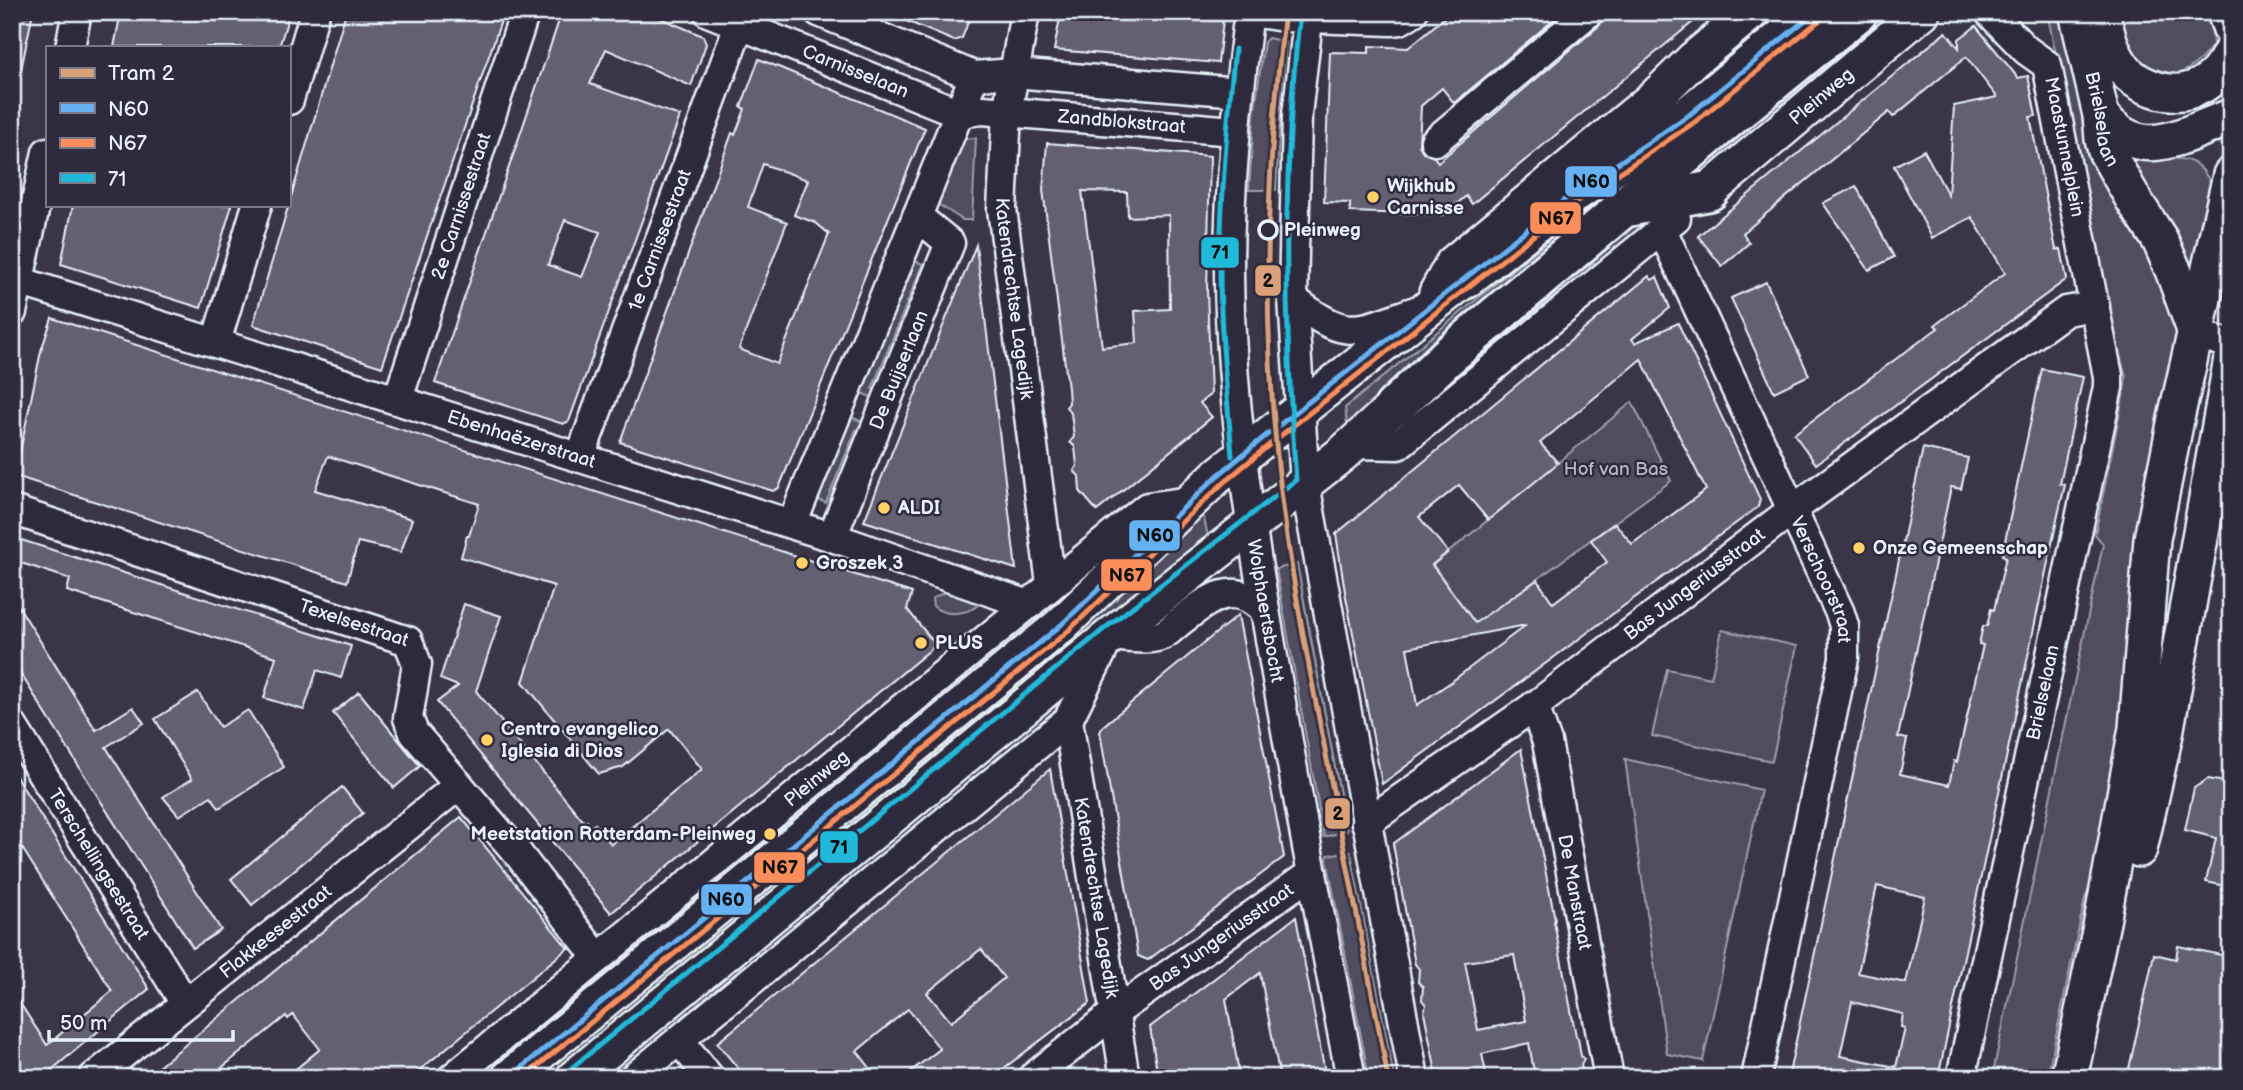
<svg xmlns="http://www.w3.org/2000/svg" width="2243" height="1090" font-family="'Balsamiq Sans',sans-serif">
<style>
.green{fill:#504e5f;stroke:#9ca0ac;stroke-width:2}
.building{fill:#636171;stroke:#e8f1f8;stroke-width:2;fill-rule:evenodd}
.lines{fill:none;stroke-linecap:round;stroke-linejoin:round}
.minor-casing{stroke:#e8f1f8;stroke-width:33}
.major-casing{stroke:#e8f1f8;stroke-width:40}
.highway-casing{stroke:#e8f1f8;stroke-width:44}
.minor{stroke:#2f2a3d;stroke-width:28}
.major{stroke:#2f2a3d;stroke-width:35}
.highway{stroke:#2f2a3d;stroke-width:38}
.bus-1-casing{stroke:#2f2a3d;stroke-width:10}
.bus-2-casing{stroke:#2f2a3d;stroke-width:10}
.bus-3-casing{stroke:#2f2a3d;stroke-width:10}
.bus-1{stroke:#66b1f2;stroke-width:5}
.bus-2{stroke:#fa8e5a;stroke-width:5}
.bus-3{stroke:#20b9da;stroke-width:5}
.tram-1-casing{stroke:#2f2a3d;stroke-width:10}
.tram-1{stroke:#d9a179;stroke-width:5}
.poi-dot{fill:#ffd166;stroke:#2f2a3d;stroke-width:2.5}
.stop-dot{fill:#2f2a3d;stroke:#e8f1f8;stroke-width:3.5}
.labels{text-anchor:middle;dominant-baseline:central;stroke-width:5;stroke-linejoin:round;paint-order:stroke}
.street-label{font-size:19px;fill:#e8f1f8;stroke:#2f2a3d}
.poi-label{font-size:19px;font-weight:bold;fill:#e8f1f8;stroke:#2f2a3d;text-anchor:start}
.stop-label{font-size:19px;font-weight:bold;fill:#e8f1f8;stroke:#2f2a3d;text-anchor:start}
.park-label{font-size:19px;fill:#b3b8c2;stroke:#2f2a3d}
.line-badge{stroke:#2f2a3d;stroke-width:2.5}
.pale-badge-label{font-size:19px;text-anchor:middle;font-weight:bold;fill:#111}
</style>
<rect width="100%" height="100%" fill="#3a3648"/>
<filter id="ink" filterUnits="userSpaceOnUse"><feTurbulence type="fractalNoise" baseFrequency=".0143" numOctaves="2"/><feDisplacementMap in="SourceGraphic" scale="14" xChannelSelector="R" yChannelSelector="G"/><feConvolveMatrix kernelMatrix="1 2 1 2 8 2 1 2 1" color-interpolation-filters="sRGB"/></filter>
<g filter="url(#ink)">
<g class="green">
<path d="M2047,12H2061L2157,258L2178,326L2179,373L2123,708L2105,855L2085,898L2047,1078H1992L2103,544L2095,534L2124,392L2126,376L2114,336Z"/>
<path d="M2116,12H2205L2212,32L2213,45C2196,67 2172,87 2145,68C2141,66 2134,63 2132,59C2125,49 2120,24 2116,12Z"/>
<path d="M1268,38L1286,42L1280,111L1276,190H1249L1254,116L1264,42Z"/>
<path d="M1750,125C1750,158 1711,170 1686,179Z"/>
<path d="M976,138L972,220H963L939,205L937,194L962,139Z"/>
<path d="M2150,158C2181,159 2198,154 2212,186L2196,301L2125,162Z"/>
<path d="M1613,187L1576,230L1348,433L1345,408Z"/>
<path d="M1666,209L1600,264L1594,263L1583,270L1417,412L1415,418L1388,433L1633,220Z"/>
<path d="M907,258L923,264L872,389L881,393L878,400L854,390Z"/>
<path d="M1632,402L1671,481L1476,624L1433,565Z"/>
<path d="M844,414L868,424L864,433L856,430L826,503L811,497Z"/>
<path d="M1202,510L1208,536L655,995L647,985Z"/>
<path d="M1297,564L1347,831L1324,837L1276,569Z"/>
<path d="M948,590L983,600C973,614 946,618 933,606L932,599Z"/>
<path d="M1722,630L1797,646L1772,761L1652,736L1667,669L1711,678Z"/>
<path d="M1625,759L1761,790L1703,1061L1667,1054Z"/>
<path d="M1350,851L1352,859L1394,1078H1369L1327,859L1328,855Z"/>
</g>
<g class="building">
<path d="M12,12H33L21,70L12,69Z"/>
<path d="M121,12H290L279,47H114Z"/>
<path d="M346,12H459L473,17L475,12H504L382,367L253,325Z"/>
<path d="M562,12H646L703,36L706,44L691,86L606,49L590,84L680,116L569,421L563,424L435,383ZM565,220L600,232L582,277L548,265Z"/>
<path d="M885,12H972L962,38L954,41Z"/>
<path d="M1061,12H1224L1218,63L1054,50Z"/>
<path d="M1451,12H1563L1454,103L1442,88L1421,106L1419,145L1423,152L1434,157L1438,162L1600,25L1605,12H1705L1472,204L1466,196L1444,215L1350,212V203L1324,202L1330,52L1369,53V46L1408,48Z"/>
<path d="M1976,26L2018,78L2028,76L2036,116L2030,117L2056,250L2061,249L2067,279L1816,464L1794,434L1938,328L1935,325L2005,273L1972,217L1932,238L1894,166L1924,150L1948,195L1954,106L1997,97L1966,57L1893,117L1889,112L1743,233L1749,243L1722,266L1698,236L1946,32L1959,48V39Z"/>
<path d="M759,59L925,128L779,488L773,491L620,442L732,133L735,135L745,109L741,107ZM763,164L808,180L794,215L816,223L829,234L777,364L739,349L787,222L748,207Z"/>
<path d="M1047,143L1210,156L1207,291L1211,394L1200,403L1212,417L1097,511L1080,491L1079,476L1074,471L1077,466L1075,447L1070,442L1074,437L1071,413L1066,407L1069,403L1068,388L1043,190ZM1082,191L1127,192L1128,217L1169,215L1170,309L1135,311L1137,343L1102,347Z"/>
<path d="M1856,186L1894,257L1869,270L1823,203Z"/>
<path d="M73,205H232L201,308L61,264Z"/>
<path d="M976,245L1016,569L864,521Z"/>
<path d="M1649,276L1652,280L1657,277L1670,308L1632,339L1635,343L1678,323L1760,499L1758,507L1382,784L1345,592L1336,534ZM1641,359L1706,490L1632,544L1615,523L1591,540L1607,562L1553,603L1537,580L1475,623L1432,565L1448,552L1419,517L1459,485L1488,520L1558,463L1540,443ZM1526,625L1451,682L1417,705L1407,648Z"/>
<path d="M1766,282L1809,375L1774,392L1731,298Z"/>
<path d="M52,318L912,593L907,609L936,645L611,913L437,702L458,686L440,679L464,604L501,616L476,691L585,823L587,821L591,827L595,824L611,844L702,769L669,729L623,767L599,774L523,682L554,586L461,557L467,536H469L479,504L328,456L315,490L412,519L401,552L358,542L347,582L15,476L41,351Z"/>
<path d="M2042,369L2083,377L2060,484L2065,485L2058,515L1938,1078H1788L1923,448L1968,458L1961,489L1951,487L1898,737L1907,739L1900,774L1949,785L1954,761L1957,762L1983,645L1979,644L1983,626H1987L1991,609L1994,610L2006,557L2002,555ZM1877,886L1925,897L1906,983L1858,973ZM1852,1002L1903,1014L1901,1027L1905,1028L1896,1067L1840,1056Z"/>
<path d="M12,537L351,646L341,678L317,670L304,710L264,698L276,657L67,591L70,579L12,560Z"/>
<path d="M12,596L96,730L133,707L144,723L106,747L221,930L193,948L12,660Z"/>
<path d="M1238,615L1284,857L1148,960L1138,956L1100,732L1103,726Z"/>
<path d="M198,692L220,727L248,710L284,767L219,808L211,796L179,816L163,797L192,779L155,719Z"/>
<path d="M359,692L420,766L394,788L333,713Z"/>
<path d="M1521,749L1555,919L1554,922L1576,1036L1578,1038L1581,1056L1584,1059L1581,1065L1584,1078H1535L1529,1043L1482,1054L1487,1078H1441L1436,1072L1424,1012L1426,1005L1422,1000L1423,987L1418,982L1419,969L1415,964L1393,844ZM1514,955L1526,1021L1478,1030L1465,962Z"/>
<path d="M1050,769L1090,1003L991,1078H902L940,1049L908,1009L857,1051L878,1078H746L717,1043ZM981,949L1004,978L951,1022L927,993Z"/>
<path d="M12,770L149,989L42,1078H28L12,1053V991L47,1045L112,991L12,832Z"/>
<path d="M2208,779L2231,783V887L2206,882L2216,838L2185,830L2194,788Z"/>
<path d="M342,787L363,813L252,905L231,879Z"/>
<path d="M461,817L568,948L545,967L410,1078H285L320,1049L293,1015L288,1019L286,1016L209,1078H145Z"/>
<path d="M1296,917L1326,1078H1280L1260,973L1226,999L1240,1078H1158L1150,1027Z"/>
<path d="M2178,946L2231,957V1078H2127L2154,954L2176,959Z"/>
</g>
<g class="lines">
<g class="minor-casing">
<g id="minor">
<path id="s1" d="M708,12L959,113L982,110L1234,131"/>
<path d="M819,12L974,76L1014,73L1239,92"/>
<path id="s2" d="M1025,12L1007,113L1002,209L1051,584"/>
<path id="s3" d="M1249,12C1238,98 1229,184 1229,271C1230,408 1253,544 1277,679C1300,812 1325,945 1351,1078"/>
<path d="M1251,12L1284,17L1391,21L1400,20L1413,12"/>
<path d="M1309,12L1297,115L1293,299L1305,484L1414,1078"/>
<path d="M70,47L77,12"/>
<path d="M289,100L315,12"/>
<path d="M1435,141L1589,12"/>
<path id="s4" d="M1662,230L1840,613L1844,626V658L1756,1078"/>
<path id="s5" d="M12,279L832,537L1029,605"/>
<path d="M1293,299C1348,343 1357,331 1418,310"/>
<path d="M12,312L47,152"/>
<path d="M2196,333L2231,345"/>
<path d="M216,342L257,205"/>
<path id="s6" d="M398,399L525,12"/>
<path d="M1354,444L1398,445L1676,218"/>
<path id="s7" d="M580,457L739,25"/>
<path id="s8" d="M12,510L408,641L417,664L408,718L414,733L519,855L598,958"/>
<path d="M792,524L974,76"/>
<path id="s9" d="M832,537L950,243L917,216"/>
<path id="s10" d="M1534,706L1547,742L1609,1078"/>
<path id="s11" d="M1068,720L1125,1078"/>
<path id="s12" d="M12,725L185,1003"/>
<path id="s13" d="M1366,823L1540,702L1792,510L2066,311L2095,306"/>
<path d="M680,1041L710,1078"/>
<path id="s14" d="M93,1078L459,785"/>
<path id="s15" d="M452,1078L1147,507L1190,501"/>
<path d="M633,1078L1068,720L1110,636C1126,637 1146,641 1160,636C1167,634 1173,627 1178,623C1207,601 1232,577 1264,610"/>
<path id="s16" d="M1032,1078L1113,1014L1312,873"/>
<path id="s17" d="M1961,1078L2108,387V376L2047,65L2026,50L1989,12"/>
</g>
</g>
<g class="major-casing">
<g id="major">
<path id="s18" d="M2077,12L2101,115L2103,139L2106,151L2135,202L2160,240L2173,270L2196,333"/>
<path d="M2101,12C2106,31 2111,53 2123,68C2131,79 2143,85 2155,89C2189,100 2216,83 2231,52"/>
<path d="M2225,12L2231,29"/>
<path d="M2101,115C2141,166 2182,134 2231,117"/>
<path id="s19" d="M1709,191L1922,12"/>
<path d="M1437,293L1453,264L1654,98L1693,60L1751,12"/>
<path d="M2139,849L2165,734L2231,364"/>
<path d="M509,1078L1061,625L1216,477L1465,279"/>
<path d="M574,1078L1110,636L1342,454L1394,407"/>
<path d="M2069,1078L2103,917L2137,728L2152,539L2177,414L2231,175"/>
</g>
</g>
<g class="highway-casing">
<g id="highway">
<path d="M1627,207L1709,191"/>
<path d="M1465,279L1568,197L1689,115L1815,12"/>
<path d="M1394,407L1447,357L1741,108L1858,12"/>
</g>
</g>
<use href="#minor" class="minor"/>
<use href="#major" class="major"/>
<use href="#highway" class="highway"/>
<g class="bus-1-casing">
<path id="bus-1" d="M509,1078L1061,625L1216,477L1263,438L1568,197L1689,115L1815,12"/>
</g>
<g class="bus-2-casing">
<path id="bus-2" d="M523,1078L1067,632L1222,484L1269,445L1573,204L1695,122L1821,19"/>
</g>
<g class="bus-3-casing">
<g id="bus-3">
<path d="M1232,456C1227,393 1220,331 1220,268C1221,195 1227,122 1235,49"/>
<path d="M568,1071L1104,629L1296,480C1284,323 1282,169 1300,12"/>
</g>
</g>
<use href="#bus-1" class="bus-1"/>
<use href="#bus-2" class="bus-2"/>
<use href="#bus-3" class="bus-3"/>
<g class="tram-1-casing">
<path id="tram-1" d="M1285,12C1267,156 1262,300 1276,444C1286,554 1308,662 1329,770C1349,872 1369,975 1388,1078"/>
</g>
<use href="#tram-1" class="tram-1"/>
</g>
</g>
<g class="poi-dot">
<circle cx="1373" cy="197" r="7"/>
<circle cx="884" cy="508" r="7"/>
<circle cx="1859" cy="548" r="7"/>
<circle cx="802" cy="563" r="7"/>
<circle cx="921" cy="643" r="7"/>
<circle cx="487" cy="740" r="7"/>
<circle cx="770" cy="834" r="7"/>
</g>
<circle class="stop-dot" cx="1268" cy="230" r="9"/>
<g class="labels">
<g class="street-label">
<text stroke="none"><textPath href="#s1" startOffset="159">Carnisselaan</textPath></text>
<text stroke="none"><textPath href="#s19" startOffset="147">Pleinweg</textPath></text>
<text stroke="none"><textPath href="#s18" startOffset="110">Brielselaan</textPath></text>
<text stroke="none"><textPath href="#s1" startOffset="434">Zandblokstraat</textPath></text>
<text transform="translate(2064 147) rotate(79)">Maastunnelplein</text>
<text stroke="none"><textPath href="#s6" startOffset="203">2e Carnissestraat</textPath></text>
<text stroke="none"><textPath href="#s7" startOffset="231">1e Carnissestraat</textPath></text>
<text stroke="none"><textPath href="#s2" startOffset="289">Katendrechtse Lagedijk</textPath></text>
<text stroke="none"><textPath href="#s9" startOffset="180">De Buijserlaan</textPath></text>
<text stroke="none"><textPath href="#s5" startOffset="534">Ebenhaëzerstraat</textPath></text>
<text stroke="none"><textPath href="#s4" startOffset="385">Verschoorstraat</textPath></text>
<text stroke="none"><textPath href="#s13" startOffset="406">Bas Jungeriusstraat</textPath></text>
<text stroke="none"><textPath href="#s3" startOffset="602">Wolphaertsbocht</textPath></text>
<text stroke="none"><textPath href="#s8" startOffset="360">Texelsestraat</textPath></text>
<text stroke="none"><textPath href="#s17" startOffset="394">Brielselaan</textPath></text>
<text stroke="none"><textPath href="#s15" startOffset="472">Pleinweg</textPath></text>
<text stroke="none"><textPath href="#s12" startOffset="164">Terschellingsestraat</textPath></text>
<text stroke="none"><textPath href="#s10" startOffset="191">De Manstraat</textPath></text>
<text stroke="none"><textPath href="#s11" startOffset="180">Katendrechtse Lagedijk</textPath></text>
<text stroke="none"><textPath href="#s14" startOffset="234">Flakkeesestraat</textPath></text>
<text stroke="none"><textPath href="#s16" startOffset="236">Bas Jungeriusstraat</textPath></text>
</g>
<g class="poi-label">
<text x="1387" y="186">Wijkhub<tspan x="1387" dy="22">Carnisse</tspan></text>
<text x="898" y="508">ALDI</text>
<text x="1873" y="548">Onze Gemeenschap</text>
<text x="816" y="563">Groszek 3</text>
<text x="935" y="643">PLUS</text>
<text x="501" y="729">Centro evangelico<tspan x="501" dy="22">Iglesia di Dios</tspan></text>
<text x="756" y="834" text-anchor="end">Meetstation Rotterdam-Pleinweg</text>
</g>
<g class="stop-label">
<text x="1284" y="230">Pleinweg</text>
</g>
<g class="park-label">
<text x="1616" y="469">Hof van Bas</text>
</g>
</g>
<g class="line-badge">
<rect x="1564" y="165" width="54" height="33" rx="7" fill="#66b1f2"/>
<rect x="1529" y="201" width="53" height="34" rx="7" fill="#fa8e5a"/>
<rect x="1200" y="236" width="40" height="33" rx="7" fill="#20b9da"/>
<rect x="1254" y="264" width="28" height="33" rx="7" fill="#d9a179"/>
<rect x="1128" y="519" width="53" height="33" rx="7" fill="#66b1f2"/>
<rect x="1100" y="558" width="53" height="34" rx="7" fill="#fa8e5a"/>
<rect x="1324" y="797" width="27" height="33" rx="7" fill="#d9a179"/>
<rect x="819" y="830" width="40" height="34" rx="7" fill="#20b9da"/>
<rect x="753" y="851" width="53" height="33" rx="7" fill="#fa8e5a"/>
<rect x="700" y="883" width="53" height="33" rx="7" fill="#66b1f2"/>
</g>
<g class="pale-badge-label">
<text x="1591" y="188">N60</text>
<text x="1556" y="225">N67</text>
<text x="1220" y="259">71</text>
<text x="1268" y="287">2</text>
<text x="1155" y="542">N60</text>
<text x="1127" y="582">N67</text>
<text x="1338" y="820">2</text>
<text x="839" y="854">71</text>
<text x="780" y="874">N67</text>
<text x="726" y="906">N60</text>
</g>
<rect width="2243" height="1090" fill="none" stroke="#2f2a3d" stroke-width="42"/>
<rect x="21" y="21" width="2201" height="1048" fill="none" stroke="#e8f1f8" stroke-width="2.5" filter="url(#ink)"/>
<rect x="46" y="46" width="245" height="161" fill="#2f2a3d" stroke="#797a88" stroke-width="2"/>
<rect x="60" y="68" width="35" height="10" fill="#d9a179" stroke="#797a88" stroke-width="2"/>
<text x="108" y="80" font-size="21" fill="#e8f1f8">Tram 2</text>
<rect x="60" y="103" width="35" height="10" fill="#66b1f2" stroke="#797a88" stroke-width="2"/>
<text x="108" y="116" font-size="21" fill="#e8f1f8">N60</text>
<rect x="60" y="138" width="35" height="10" fill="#fa8e5a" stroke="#797a88" stroke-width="2"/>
<text x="108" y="150" font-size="21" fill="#e8f1f8">N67</text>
<rect x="60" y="173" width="35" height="10" fill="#20b9da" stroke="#797a88" stroke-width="2"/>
<text x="108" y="186" font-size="21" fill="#e8f1f8">71</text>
<path d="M49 1030v10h184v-10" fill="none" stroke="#e8f1f8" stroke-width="3.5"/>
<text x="60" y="1030" font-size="21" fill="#e8f1f8" stroke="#2f2a3d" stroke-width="5" paint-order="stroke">50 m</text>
</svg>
